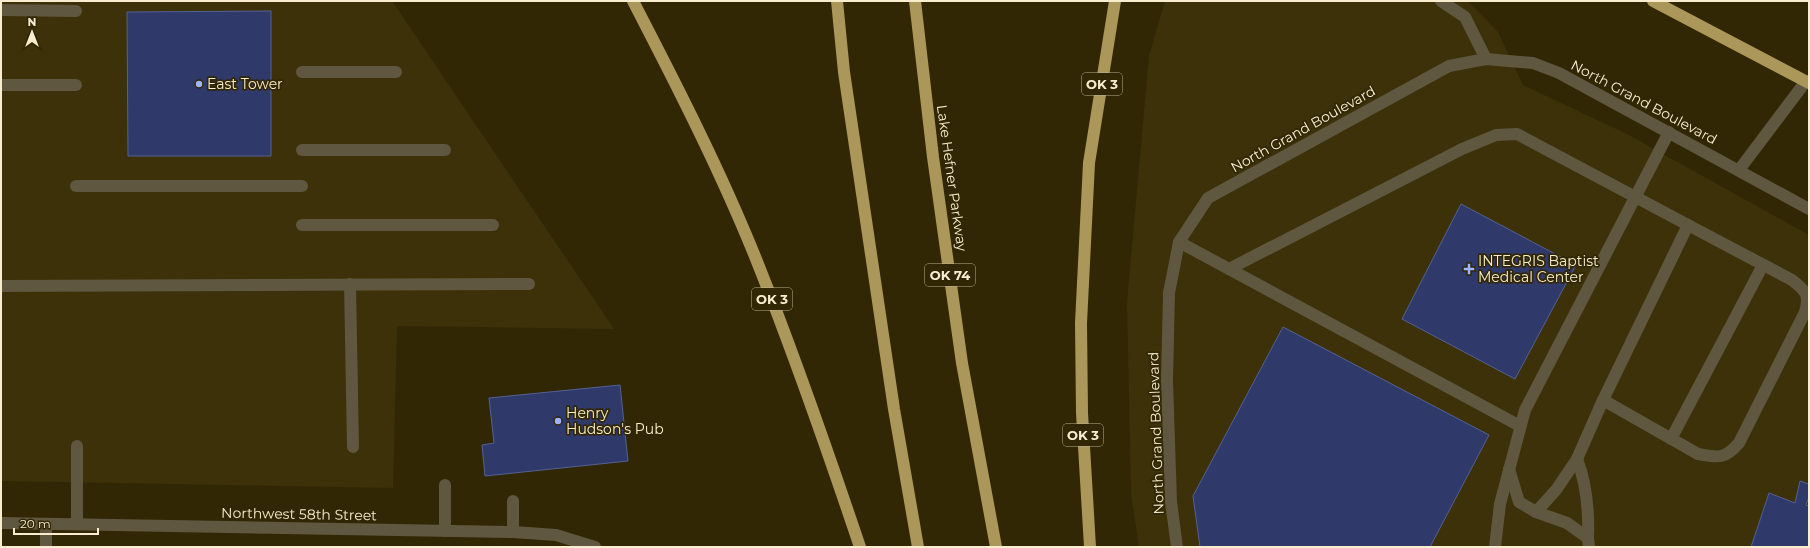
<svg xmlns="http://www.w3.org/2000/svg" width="1810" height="548" font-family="Montserrat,sans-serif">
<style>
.built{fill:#3c3109}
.building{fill:#2f396a;stroke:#546195}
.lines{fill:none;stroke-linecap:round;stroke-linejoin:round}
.lane{stroke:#5f573f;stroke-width:12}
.street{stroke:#5f573f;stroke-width:12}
.highway{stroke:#ab9759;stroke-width:12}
.poi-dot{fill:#a0b3fd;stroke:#312705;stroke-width:1.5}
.labels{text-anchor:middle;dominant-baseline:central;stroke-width:3.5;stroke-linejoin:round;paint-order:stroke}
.shield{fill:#312705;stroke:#bcb292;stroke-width:1}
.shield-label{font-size:13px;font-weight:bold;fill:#f8eecf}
.poi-label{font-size:14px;fill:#f8eecf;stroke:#312705;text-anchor:start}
.street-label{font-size:14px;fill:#f8eecf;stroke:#312705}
</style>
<rect width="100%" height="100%" fill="#312705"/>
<g class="built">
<path d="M1,1H392L614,329L397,326L393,488L1,481Z"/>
<path d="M1165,1H1468L1498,32L1523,85L1627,134L1809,235V547H1139L1131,494L1127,302L1149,56Z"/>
</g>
<g class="building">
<path d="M271,11V156H128L127,12Z"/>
<path d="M1461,204L1576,265L1515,379L1402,319Z"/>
<path d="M1283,327L1489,435L1430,547H1200L1193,496Z"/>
<path d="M620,385L628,461L485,476L482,445L494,443L489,398Z"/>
<path d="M1800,481L1809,484V497L1806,505L1809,506V547H1751L1769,493L1795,503Z"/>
</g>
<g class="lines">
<g class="lane">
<path d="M1441,1L1465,17L1486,59"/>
<path d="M1,10L76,11"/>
<path d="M302,72H396"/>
<path d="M1,85H76"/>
<path d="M302,150H445"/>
<path d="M76,186H302"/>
<path d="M302,225H493"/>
<path d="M1179,242L1520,426"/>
<path d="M1229,269L1462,149L1496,135L1517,134L1688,225L1603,400L1577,459L1556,490L1536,512"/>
<path d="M350,284L353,447"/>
<path d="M1,286L529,284"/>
<path d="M1603,400L1698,454C1719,458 1725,459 1739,443L1805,312C1810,295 1806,291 1792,280L1688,225"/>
<path d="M1671,439L1763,265"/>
<path d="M77,446V524"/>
<path d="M1577,459C1587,485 1589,511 1588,538"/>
<path d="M1509,469L1519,502L1536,512L1567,523L1588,538L1589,547"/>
<path d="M445,485V531"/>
<path d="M513,532V501"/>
<path d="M46,547V524"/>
<path d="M1495,547L1500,504L1525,410L1669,132"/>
</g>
<g class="street">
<path d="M1739,170L1806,81"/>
<path d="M1,523L513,532L556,535L595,547"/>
<path d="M1177,547L1171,502L1167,380L1169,293L1179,242L1208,198L1449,66L1486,59L1533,63L1559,73L1809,209"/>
</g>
<g class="highway">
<path d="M633,1C676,84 719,168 754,254C793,351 827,449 860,547"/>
<path d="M837,1L844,72L894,409L918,547"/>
<path d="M915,1L933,157L962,363L996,547"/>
<path d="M1653,1L1809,83"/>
<path d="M1090,547L1082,413L1081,323L1089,163L1115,1"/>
</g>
</g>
<g class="poi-dot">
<circle cx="199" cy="84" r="4"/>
<path d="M1467 263h4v4h4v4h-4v4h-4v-4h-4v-4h4z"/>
<circle cx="558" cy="421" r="4"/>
</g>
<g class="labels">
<g class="shield">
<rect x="1082" y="73" width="40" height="22" rx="3"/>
<rect x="925" y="264" width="50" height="22" rx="3"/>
<rect x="752" y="288" width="40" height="22" rx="3"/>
<rect x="1063" y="424" width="40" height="22" rx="3"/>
</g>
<g class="shield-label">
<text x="1102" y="84">OK 3</text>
<text x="950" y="275">OK 74</text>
<text x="772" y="299">OK 3</text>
<text x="1083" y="435">OK 3</text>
</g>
<g class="poi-label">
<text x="207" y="84">East Tower</text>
<text x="1478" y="261">INTEGRIS Baptist<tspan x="1478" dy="16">Medical Center</tspan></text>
<text x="566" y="413">Henry<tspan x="566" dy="16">Hudson's Pub</tspan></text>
</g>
<g class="street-label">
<text transform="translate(1644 102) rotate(28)">North Grand Boulevard</text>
<text transform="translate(1303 129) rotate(-29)">North Grand Boulevard</text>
<text transform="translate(952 178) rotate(82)">Lake Hefner Parkway</text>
<text transform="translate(1156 433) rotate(-92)">North Grand Boulevard</text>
<text transform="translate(299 514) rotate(1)">Northwest 58th Street</text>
</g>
</g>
<rect width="1810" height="548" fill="none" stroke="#f8eecf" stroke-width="4"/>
<g transform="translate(32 32)" stroke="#312705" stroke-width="3" paint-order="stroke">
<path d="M0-3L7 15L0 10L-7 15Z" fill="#f8eecf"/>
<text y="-6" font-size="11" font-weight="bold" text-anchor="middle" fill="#f8eecf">N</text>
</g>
<path d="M14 528v6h84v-6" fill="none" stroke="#f8eecf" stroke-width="2"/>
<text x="20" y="528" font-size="12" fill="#f8eecf" stroke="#312705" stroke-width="3" paint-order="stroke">20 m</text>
</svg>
